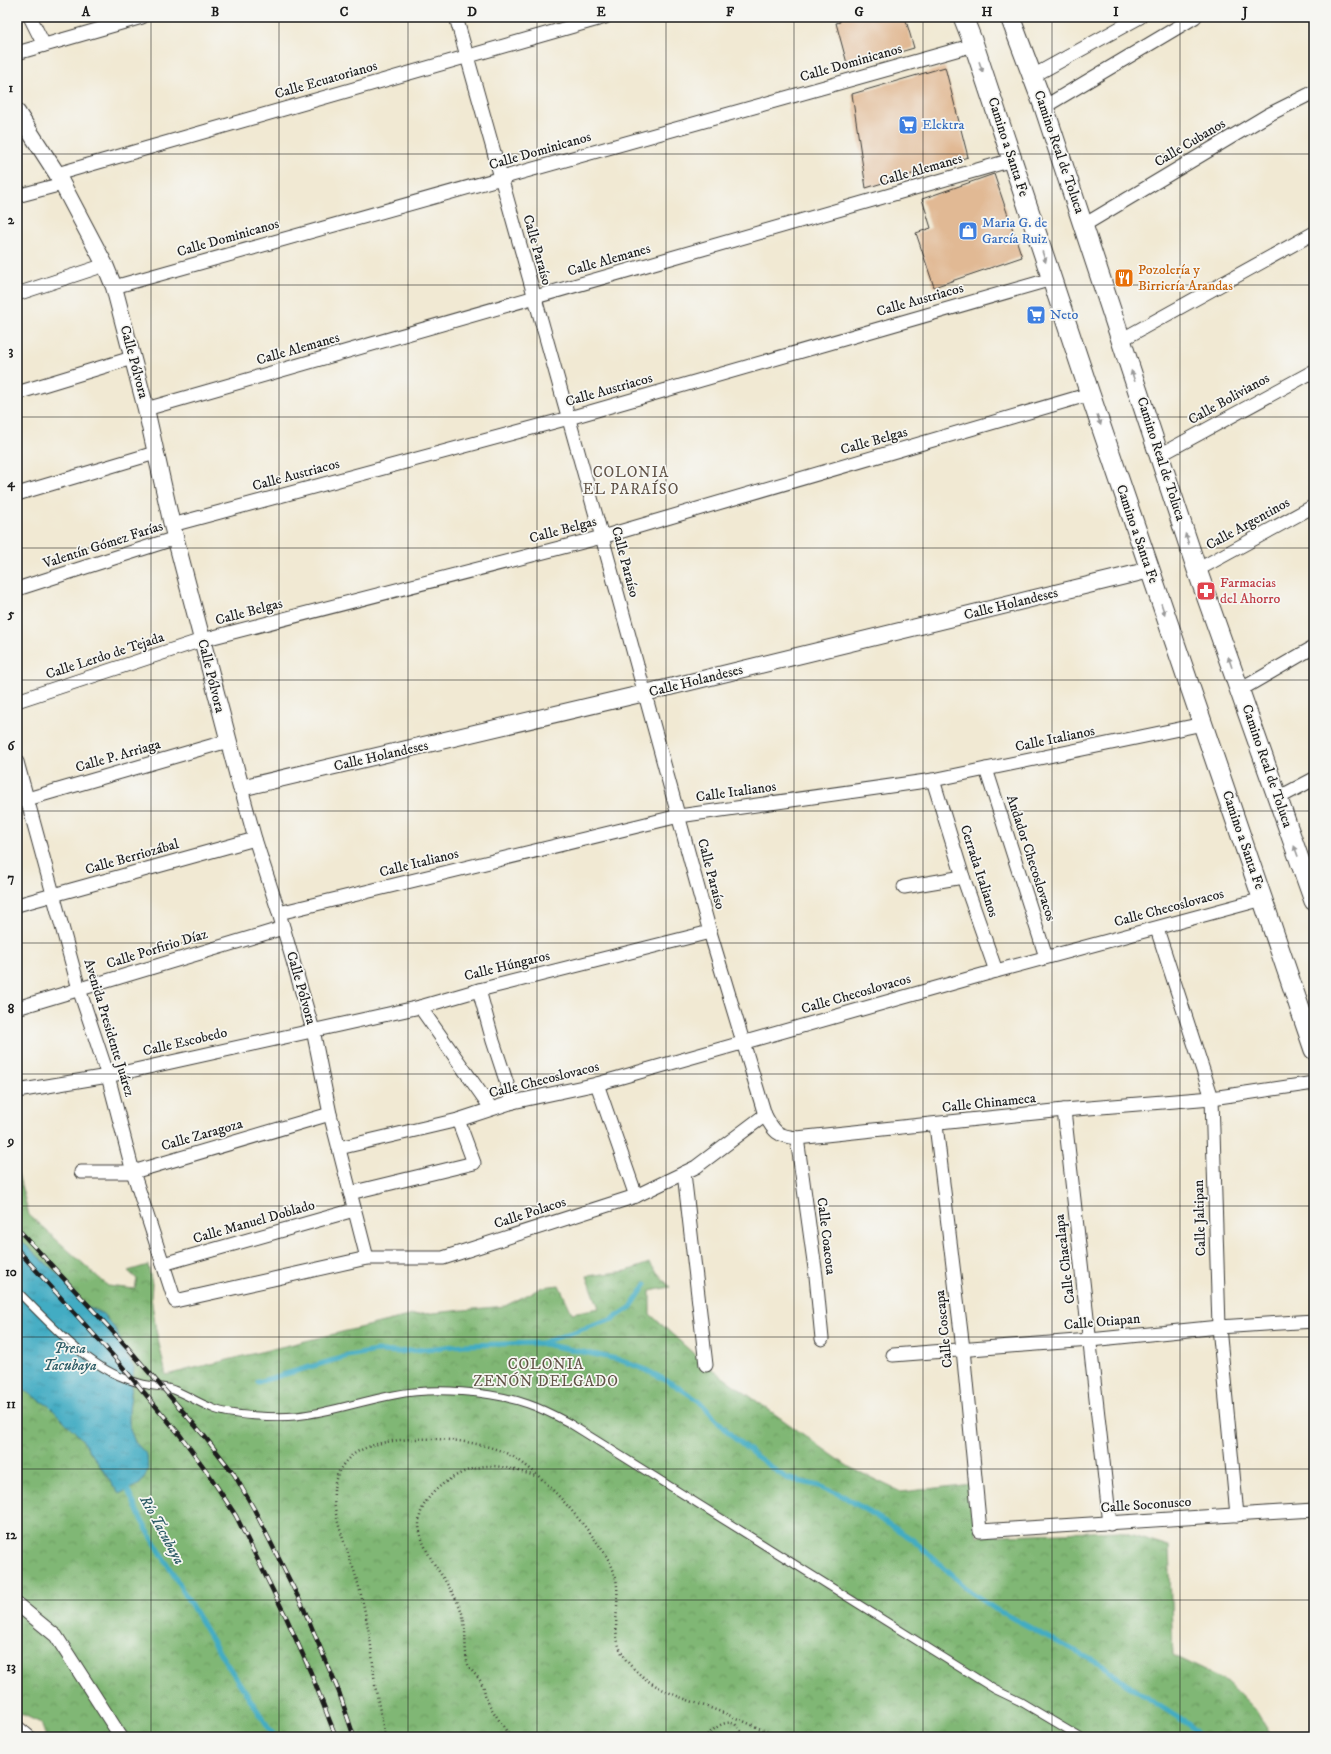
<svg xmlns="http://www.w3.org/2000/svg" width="1331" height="1754" font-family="'IM FELL DW Pica',serif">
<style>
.forest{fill:url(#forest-crowns);stroke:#4e6a48}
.water{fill:url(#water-ripples);stroke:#306470}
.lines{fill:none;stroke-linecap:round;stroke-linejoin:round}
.stream{stroke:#43acc3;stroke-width:5}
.building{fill:#e1b994}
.service-casing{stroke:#3c3b37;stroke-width:9}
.minor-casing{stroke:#3c3b37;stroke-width:15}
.tertiary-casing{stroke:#3c3b37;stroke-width:18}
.secondary-casing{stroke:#3c3b37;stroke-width:21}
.path{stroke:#3c3b37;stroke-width:2.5;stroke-dasharray:1 3;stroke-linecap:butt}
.service{stroke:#fff;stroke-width:7}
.minor{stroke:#fff;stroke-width:13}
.tertiary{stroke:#fff;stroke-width:16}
.secondary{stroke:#fff;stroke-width:19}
.rail-casing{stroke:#1c1c1c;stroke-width:4.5}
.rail{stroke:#f6f6f2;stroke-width:3;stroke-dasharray:9;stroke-linecap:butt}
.oneway{fill:#999}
.grid{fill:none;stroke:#1c1c1c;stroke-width:1;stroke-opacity:0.55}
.labels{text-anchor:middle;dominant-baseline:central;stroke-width:3.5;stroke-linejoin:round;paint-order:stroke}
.street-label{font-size:14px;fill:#1c1c1c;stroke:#f6f6f2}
.shop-label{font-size:14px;fill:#366cbe;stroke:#f6f6f2;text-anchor:start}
.food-label{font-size:14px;fill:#c56008;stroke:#f6f6f2;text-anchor:start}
.health-label{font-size:14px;fill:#be3a42;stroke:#f6f6f2;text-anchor:start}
.neighbourhood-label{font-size:15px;letter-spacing:1px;fill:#615346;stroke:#f6f6f2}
.water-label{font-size:15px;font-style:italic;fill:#2e5d67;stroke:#f6f6f2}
.neatline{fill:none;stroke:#1c1c1c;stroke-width:1.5}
.grid-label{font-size:13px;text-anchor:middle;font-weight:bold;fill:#1c1c1c}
</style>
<defs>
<pattern id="forest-crowns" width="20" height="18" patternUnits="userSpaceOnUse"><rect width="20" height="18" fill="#80b774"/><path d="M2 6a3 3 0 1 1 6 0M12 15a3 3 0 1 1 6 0" fill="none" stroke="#68945e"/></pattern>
<pattern id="water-ripples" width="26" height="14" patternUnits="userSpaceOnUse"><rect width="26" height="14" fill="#43acc3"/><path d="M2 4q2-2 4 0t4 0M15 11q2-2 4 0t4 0" fill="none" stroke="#378b9e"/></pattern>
</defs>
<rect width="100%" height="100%" fill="#f6f6f2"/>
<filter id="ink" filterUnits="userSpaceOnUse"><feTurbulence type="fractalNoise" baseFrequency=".025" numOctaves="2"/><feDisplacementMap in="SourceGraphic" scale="8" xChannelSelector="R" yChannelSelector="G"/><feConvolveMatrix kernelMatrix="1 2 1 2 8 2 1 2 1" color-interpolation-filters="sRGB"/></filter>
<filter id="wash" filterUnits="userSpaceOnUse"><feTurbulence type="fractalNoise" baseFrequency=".012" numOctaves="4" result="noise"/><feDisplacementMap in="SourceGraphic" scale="16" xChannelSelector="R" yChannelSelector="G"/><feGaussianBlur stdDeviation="0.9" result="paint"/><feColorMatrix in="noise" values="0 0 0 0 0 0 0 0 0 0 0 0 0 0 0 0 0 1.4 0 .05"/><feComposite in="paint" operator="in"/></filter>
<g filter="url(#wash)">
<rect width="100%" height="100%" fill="#f1e9d3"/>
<path class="forest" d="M17,1170L29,1215L108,1286L135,1289L137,1279L128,1271L148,1265L152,1284L151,1297L156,1330L166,1375L412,1315L505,1306L543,1287L559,1285L572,1313L599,1308L587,1276L627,1271L649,1263L670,1287L650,1291V1314L706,1365L849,1467L901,1492L971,1484L977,1536L1119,1531L1169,1546L1173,1655L1228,1682L1255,1709L1272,1737H46L41,1723L17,1712V1386L49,1406L81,1438L119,1494L147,1456L135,1442L129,1427V1411L134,1368L103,1314L82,1304L61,1277L17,1237Z"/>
<path class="water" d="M17,1237L61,1277L82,1304L103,1314L116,1330L125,1352L134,1368L129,1411V1427L135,1442L147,1455L148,1471L140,1484L119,1494L81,1438L49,1406L17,1386Z"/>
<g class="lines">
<g class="stream">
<path d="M541,1343L613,1319L631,1307L646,1284"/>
<path d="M258,1382L348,1356L376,1351L398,1352L464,1345L539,1343L617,1359L646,1370L675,1385L699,1401L732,1436L756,1456L786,1478L819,1486L843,1496L890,1525L912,1539L971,1592L995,1609L1105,1667L1127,1685L1188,1724L1201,1737"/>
<path d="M125,1484L142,1521L217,1649L275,1737"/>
</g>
</g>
<g id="blocks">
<g class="building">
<path d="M839,17H905L914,48L848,67L836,23L840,22Z"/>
<path d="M945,67L968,157L866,188L852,94Z"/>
<path d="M994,174L1022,257L934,287L916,233L931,228L922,199Z"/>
</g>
</g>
</g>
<g filter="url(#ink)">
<use href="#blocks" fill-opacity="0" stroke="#3c3b37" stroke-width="1"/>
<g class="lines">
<g class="service-casing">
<path id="service" d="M17,1291C47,1320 85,1364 124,1378C132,1381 140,1384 148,1385C157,1387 165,1386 174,1390C187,1395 199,1403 212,1408C230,1416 277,1418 296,1416C329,1413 361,1401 394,1395C434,1387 490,1391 528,1404C543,1409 556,1416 569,1423L994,1689L1021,1702L1080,1737"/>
</g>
<g class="minor-casing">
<g id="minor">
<path d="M30,17L44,45"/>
<path d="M456,17L602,537L710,932L765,1115C774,1132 777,1136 797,1138L1064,1110L1212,1098L1314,1083"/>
<path d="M17,53L142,17"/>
<path d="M1033,76L1140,17"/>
<path d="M1044,107L1195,17"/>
<path d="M57,174L605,17"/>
<path d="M17,196L62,184"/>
<path d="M1084,225L1268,115L1314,92"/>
<path d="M114,287L974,45"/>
<path d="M17,294L105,265"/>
<path d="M1121,340L1314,233"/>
<path d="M17,393L132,358"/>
<path d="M146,409L1012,160"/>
<path d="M1160,455L1314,371"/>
<path d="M17,494L155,453"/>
<path d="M172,525L569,418L1052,279"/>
<path d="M1197,570L1314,506"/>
<path d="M17,589L176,538"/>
<path d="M1240,690L1314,647"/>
<path d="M17,701L202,640L602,537L1090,394"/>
<path d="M17,762L79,989L108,1076L133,1172L175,1301L367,1258H443L636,1196L696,1167L765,1115"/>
<path d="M986,769L1046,957"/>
<path d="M933,780L963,877L996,971"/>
<path d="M241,788L255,839L279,913L313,1030L330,1114L367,1258"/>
<path d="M1278,798L1314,779"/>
<path d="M17,802L228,741"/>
<path d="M904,887L963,877"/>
<path d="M17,905L255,839"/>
<path d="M279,913L679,816L933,780L1203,724"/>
<path d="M1157,929L1212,1098L1219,1327L1237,1515"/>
<path d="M479,990L493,1041L513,1102"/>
<path d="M420,1007L491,1108"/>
<path d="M17,1008L283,928"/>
<path d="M597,1084L636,1196"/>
<path d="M17,1091L108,1076L420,1007L479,990L710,932"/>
<path d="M1064,1110L1110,1524"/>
<path d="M936,1125L963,1349L980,1531L1314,1510"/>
<path d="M797,1138L816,1276L822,1339"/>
<path d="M339,1148L458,1120L513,1102L597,1084L996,971L1263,899"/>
<path d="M81,1172H133L330,1114"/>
<path d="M684,1173L706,1365"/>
<path d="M350,1193L474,1163L458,1120"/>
<path d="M163,1264L354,1210"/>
<path d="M893,1355L1090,1340L1219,1327L1314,1321"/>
<path d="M17,1604L56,1636L121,1737"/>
<path d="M17,1727L29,1737"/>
</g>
</g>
<g class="tertiary-casing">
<path id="tertiary" d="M17,112L57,174L105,265L114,287L146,409L172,525L241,788L645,693L1150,570"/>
</g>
<g class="secondary-casing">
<g id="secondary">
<path d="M963,17L974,45L1090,394L1314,1050"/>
<path d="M1010,17L1044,107L1197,570L1314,901"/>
</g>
</g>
<g class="path">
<path d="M385,1737C382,1720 378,1702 375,1685C373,1666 372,1647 368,1628C365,1611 361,1593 356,1577C348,1550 329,1511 335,1483C338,1468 348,1456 361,1450C396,1432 478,1437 512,1456C541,1473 575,1513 596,1541C604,1552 613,1565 616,1579C622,1611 605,1639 632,1667C655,1691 683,1698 713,1709C735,1717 757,1727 778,1737"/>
<path d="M510,1737C503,1725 491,1710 486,1698C484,1693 485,1688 482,1684C478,1675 469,1671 467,1661C464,1645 467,1629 462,1613C452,1584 427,1562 420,1532C412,1498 456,1469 486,1466C503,1465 520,1472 536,1476"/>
<path d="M704,1737C714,1730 723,1719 735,1724L741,1731V1737"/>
</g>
<use href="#service" class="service"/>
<use href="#minor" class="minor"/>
<use href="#tertiary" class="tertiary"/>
<use href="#secondary" class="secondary"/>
<g class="rail-casing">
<g id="rail">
<path d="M17,1228L128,1348L205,1437L234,1474L254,1509L303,1607L339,1692L354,1737"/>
<path d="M17,1249L114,1357L180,1435L208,1473L236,1516L287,1619L311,1673L336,1737"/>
</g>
</g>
<use href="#rail" class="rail"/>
</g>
<defs><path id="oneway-solid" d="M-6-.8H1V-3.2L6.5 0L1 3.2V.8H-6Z"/></defs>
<g class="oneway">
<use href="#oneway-solid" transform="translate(981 67) rotate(71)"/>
<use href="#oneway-solid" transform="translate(1044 257) rotate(72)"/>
<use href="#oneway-solid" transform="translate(1133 376) rotate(-109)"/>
<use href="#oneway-solid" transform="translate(1099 420) rotate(71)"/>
<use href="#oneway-solid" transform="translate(1187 539) rotate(-108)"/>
<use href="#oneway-solid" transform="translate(1163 609) rotate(71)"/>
<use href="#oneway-solid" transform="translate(1230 662) rotate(-109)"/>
<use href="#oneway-solid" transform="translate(1296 851) rotate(-110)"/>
</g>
</g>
<path class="grid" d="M151,17V1737M279,17V1737M408,17V1737M537,17V1737M666,17V1737M794,17V1737M923,17V1737M1052,17V1737M1180,17V1737M17,154H1314M17,285H1314M17,417H1314M17,548H1314M17,680H1314M17,811H1314M17,943H1314M17,1074H1314M17,1206H1314M17,1337H1314M17,1469H1314M17,1600H1314"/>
<defs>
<g id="supermarket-square" transform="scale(1)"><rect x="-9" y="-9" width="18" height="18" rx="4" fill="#3f7fe0" stroke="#f6f6f2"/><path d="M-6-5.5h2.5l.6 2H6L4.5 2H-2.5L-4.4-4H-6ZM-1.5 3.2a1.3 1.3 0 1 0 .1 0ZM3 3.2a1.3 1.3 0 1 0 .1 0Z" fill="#fff"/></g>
<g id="shop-square" transform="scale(1)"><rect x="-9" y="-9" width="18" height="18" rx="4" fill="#3f7fe0" stroke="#f6f6f2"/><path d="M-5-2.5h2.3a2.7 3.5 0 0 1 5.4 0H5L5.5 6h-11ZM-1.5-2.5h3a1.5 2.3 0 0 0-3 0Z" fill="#fff"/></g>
<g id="restaurant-square" transform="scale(1)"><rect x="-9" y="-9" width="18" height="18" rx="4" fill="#e8710a" stroke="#f6f6f2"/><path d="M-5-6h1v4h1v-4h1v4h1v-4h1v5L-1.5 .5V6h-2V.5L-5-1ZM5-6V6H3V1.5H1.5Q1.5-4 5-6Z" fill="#fff"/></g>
<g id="pharmacy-square" transform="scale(1)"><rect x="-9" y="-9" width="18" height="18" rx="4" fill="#e0444e" stroke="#f6f6f2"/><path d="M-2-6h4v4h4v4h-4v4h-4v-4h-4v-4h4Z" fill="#fff"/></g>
</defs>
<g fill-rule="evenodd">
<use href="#supermarket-square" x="908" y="125"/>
<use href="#shop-square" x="968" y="231"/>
<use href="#restaurant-square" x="1124" y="278"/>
<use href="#supermarket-square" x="1036" y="315"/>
<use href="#pharmacy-square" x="1206" y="591"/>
</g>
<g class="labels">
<g class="street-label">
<text transform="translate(851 63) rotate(-16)">Calle Dominicanos</text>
<text transform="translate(326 80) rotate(-16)">Calle Ecuatorianos</text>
<text transform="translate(1190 143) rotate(-31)">Calle Cubanos</text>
<text transform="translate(1008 147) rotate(72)">Camino a Santa Fe</text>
<text transform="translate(540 151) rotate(-16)">Calle Dominicanos</text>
<text transform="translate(1059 152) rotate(71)">Camino Real de Toluca</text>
<text transform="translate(921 170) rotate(-16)">Calle Alemanes</text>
<text transform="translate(228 238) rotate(-16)">Calle Dominicanos</text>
<text transform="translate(537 250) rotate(74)">Calle Paraíso</text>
<text transform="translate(609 260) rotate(-16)">Calle Alemanes</text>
<text transform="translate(920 300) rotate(-16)">Calle Austriacos</text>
<text transform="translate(298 349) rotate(-16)">Calle Alemanes</text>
<text transform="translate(134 362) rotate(75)">Calle Pólvora</text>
<text transform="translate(609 390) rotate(-16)">Calle Austriacos</text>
<text transform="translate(1229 399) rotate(-29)">Calle Bolivianos</text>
<text transform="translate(874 441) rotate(-16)">Calle Belgas</text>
<text transform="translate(1161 459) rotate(72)">Camino Real de Toluca</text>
<text transform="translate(296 475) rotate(-15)">Calle Austriacos</text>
<text transform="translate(1248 524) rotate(-29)">Calle Argentinos</text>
<text transform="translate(563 530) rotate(-15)">Calle Belgas</text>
<text transform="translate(1137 534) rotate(71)">Camino a Santa Fe</text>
<text transform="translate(103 545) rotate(-18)">Valentín Gómez Farías</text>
<text transform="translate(625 562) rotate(75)">Calle Paraíso</text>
<text transform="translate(1011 604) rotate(-14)">Calle Holandeses</text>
<text transform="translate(249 612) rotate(-15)">Calle Belgas</text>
<text transform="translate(105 656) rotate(-18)">Calle Lerdo de Tejada</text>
<text transform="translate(211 676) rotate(76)">Calle Pólvora</text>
<text transform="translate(696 681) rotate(-14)">Calle Holandeses</text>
<text transform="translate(1055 739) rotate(-12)">Calle Italianos</text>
<text transform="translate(118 756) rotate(-16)">Calle P. Arriaga</text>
<text transform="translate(381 756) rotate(-13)">Calle Holandeses</text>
<text transform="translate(1267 766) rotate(71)">Camino Real de Toluca</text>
<text transform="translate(736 792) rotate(-8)">Calle Italianos</text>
<text transform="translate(1243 840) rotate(71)">Camino a Santa Fe</text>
<text transform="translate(132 857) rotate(-16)">Calle Berriozábal</text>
<text transform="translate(1031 858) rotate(72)">Andador Checoslovacos</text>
<text transform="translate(419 863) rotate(-14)">Calle Italianos</text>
<text transform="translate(979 871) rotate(72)">Cerrada Italianos</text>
<text transform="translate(711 874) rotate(75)">Calle Paraíso</text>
<text transform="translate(1169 908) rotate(-15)">Calle Checoslovacos</text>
<text transform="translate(157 949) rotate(-17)">Calle Porfirio Díaz</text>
<text transform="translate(507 966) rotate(-14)">Calle Húngaros</text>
<text transform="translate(301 988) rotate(74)">Calle Pólvora</text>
<text transform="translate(856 994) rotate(-16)">Calle Checoslovacos</text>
<text transform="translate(109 1028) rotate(73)">Avenida Presidente Juárez</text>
<text transform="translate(185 1042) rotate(-13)">Calle Escobedo</text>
<text transform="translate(544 1080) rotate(-14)">Calle Checoslovacos</text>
<text transform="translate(989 1103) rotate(-6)">Calle Chinameca</text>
<text transform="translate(202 1135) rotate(-16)">Calle Zaragoza</text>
<text transform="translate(530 1213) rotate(-18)">Calle Polacos</text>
<text transform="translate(1200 1218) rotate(-92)">Calle Jaltipan</text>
<text transform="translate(254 1222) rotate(-16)">Calle Manuel Doblado</text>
<text transform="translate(826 1236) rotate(83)">Calle Coacota</text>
<text transform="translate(1065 1259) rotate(-97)">Calle Chacalapa</text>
<text transform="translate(1102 1322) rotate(-5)">Calle Otiapan</text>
<text transform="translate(944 1329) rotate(-96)">Calle Coscapa</text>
<text transform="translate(1146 1505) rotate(-4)">Calle Soconusco</text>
</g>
<g class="shop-label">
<text x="922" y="125">Elektra</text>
<text x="982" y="223">Maria G. de<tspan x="982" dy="16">García Ruiz</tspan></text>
<text x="1050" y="315">Neto</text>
</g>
<g class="food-label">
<text x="1138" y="270">Pozolería y<tspan x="1138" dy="16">Birriería Arandas</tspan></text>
</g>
<g class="health-label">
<text x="1220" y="583">Farmacias<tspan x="1220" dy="16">del Ahorro</tspan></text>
</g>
<g class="neighbourhood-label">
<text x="631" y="472">COLONIA<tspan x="631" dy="17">EL PARAÍSO</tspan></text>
<text x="546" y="1364">COLONIA<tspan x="546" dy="17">ZENÓN DELGADO</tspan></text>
</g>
<g class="water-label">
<text x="70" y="1348">Presa<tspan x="70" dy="17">Tacubaya</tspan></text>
<text transform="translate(162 1530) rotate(61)">Río Tacubaya</text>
</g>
</g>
<rect width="1331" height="1754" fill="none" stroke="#f6f6f2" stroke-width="44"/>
<rect x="22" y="22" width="1287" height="1710" class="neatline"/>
<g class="grid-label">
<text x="86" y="16">A</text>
<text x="215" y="16">B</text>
<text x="344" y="16">C</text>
<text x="472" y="16">D</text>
<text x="601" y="16">E</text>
<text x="730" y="16">F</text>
<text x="859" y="16">G</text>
<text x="987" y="16">H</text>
<text x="1116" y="16">I</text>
<text x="1245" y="16">J</text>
<text x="11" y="92">1</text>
<text x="11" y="224">2</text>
<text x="11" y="355">3</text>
<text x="11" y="487">4</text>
<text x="11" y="618">5</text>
<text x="11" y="750">6</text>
<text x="11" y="882">7</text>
<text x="11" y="1013">8</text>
<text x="11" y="1145">9</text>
<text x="11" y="1276">10</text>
<text x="11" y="1408">11</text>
<text x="11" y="1539">12</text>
<text x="11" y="1671">13</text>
</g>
</svg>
